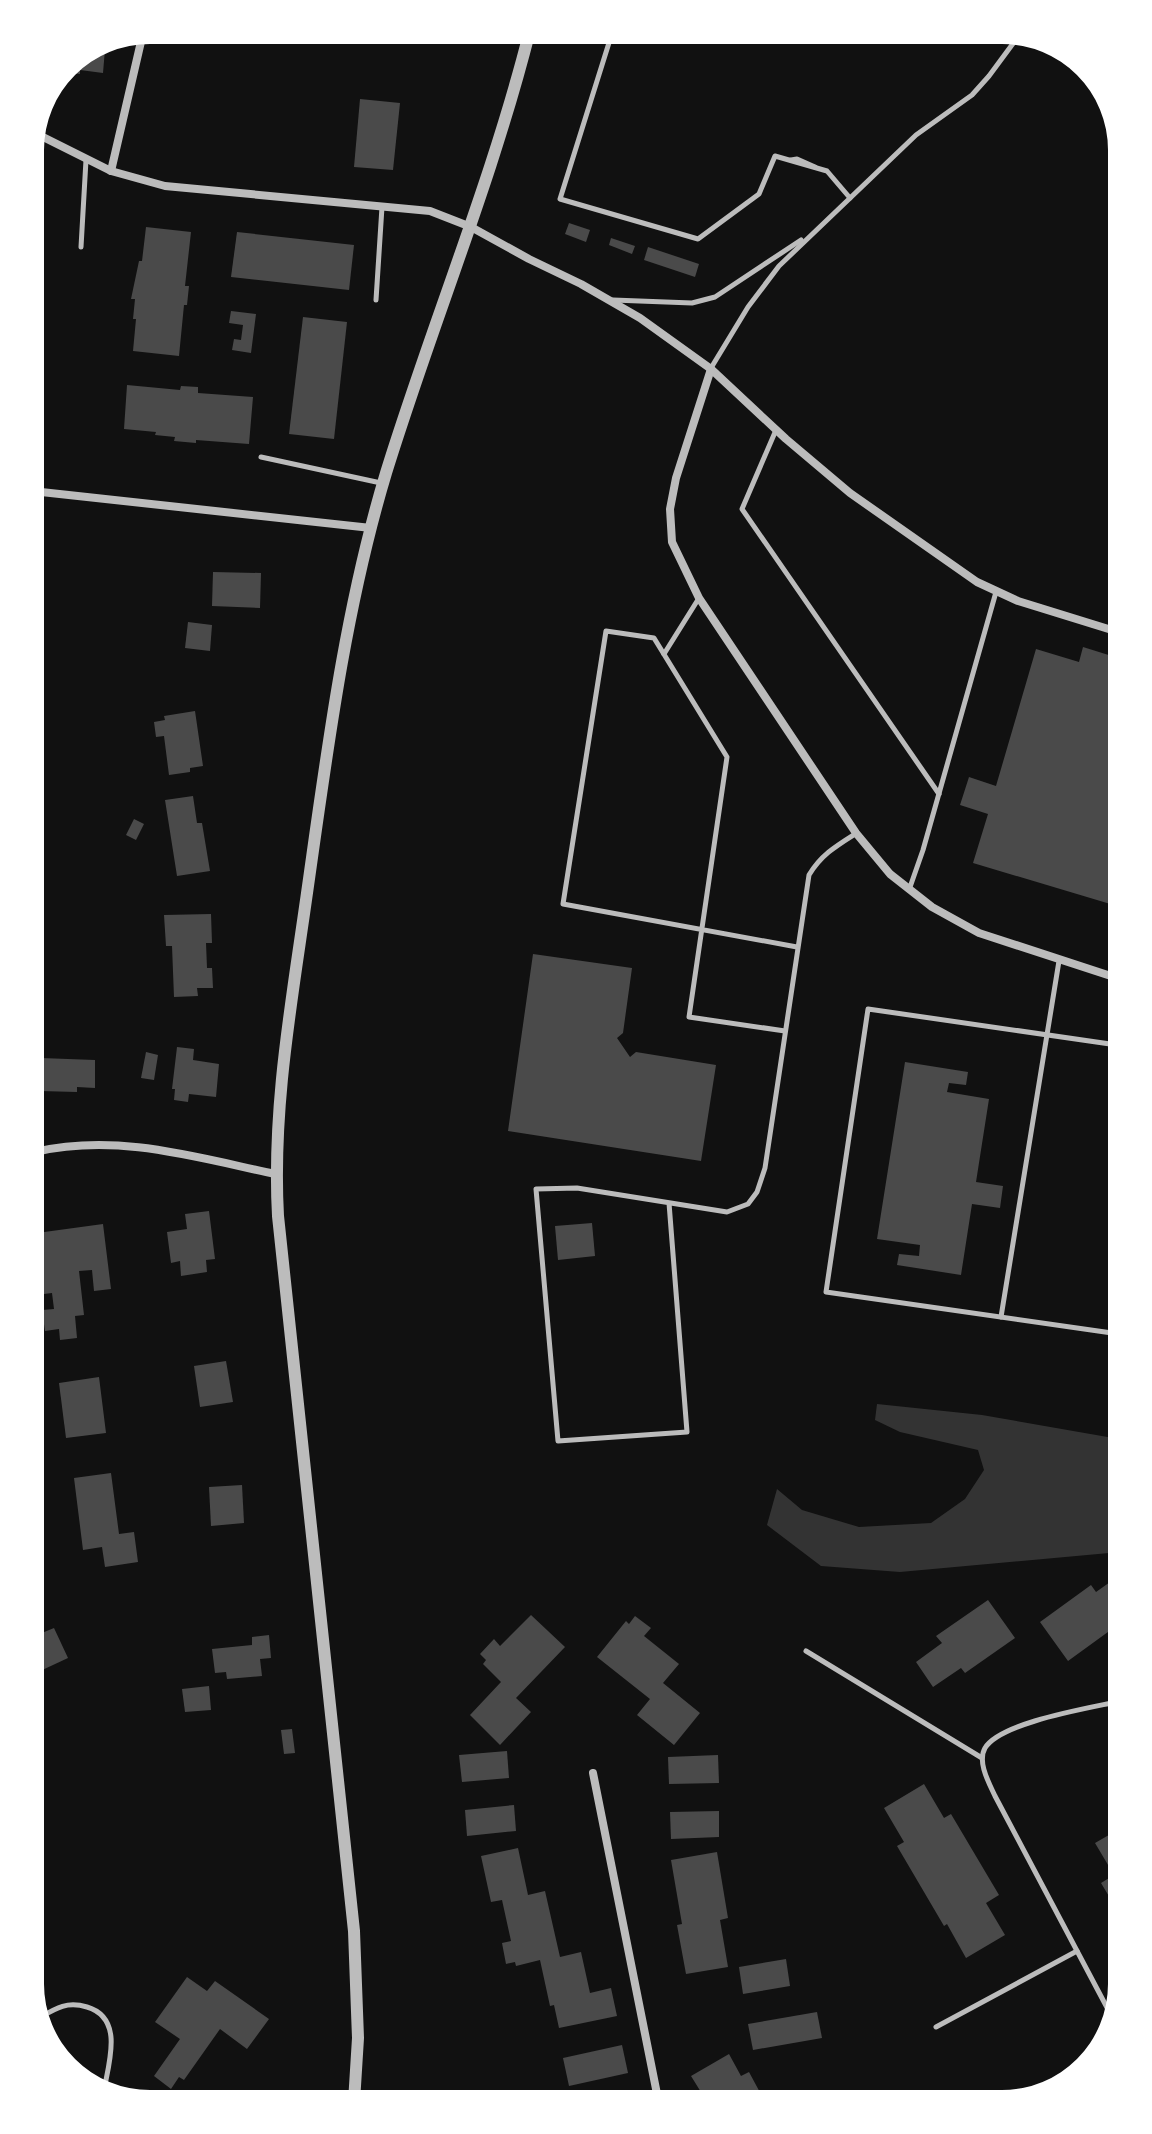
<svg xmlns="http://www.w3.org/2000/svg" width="1152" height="2134" font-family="Cabin,sans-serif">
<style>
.water{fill:#333}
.building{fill:#4a4a4a}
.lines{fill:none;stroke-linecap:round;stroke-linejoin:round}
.service{stroke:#bcbcbc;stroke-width:5}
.minor{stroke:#bcbcbc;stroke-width:8}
.tertiary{stroke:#bcbcbc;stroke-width:12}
</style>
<rect width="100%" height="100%" fill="#111"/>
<path class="water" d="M877,1404L982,1415L1119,1439L1120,1552L900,1572L821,1566L767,1525L777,1489L802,1510L859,1527L931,1523L965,1499L984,1470L978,1450L900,1432L875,1420Z"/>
<g class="building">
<path d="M105,49L103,73L80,70V74L62,72L66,65Z"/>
<path d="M360,99L400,103L393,170L354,167Z"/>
<path d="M569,223L590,230L586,242L565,234Z"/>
<path d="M146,227L191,232L185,286H189L187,305H184L179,356L133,351L136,319H133L135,299H131L139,261H142Z"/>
<path d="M237,232L354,245L349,290L231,277Z"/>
<path d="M611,238L635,246L632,254L609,245Z"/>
<path d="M648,247L699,264L695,277L644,260Z"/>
<path d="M231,311L256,314L251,353L232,350L234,339L241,340L243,325L229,323Z"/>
<path d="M303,317L347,322L334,439L289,434Z"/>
<path d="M31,340L43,341L37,405L31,404Z"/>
<path d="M127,385L180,390L181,386L198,387V393L253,397L249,444L196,440V443L174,441L175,437L155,435L156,432L124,429Z"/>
<path d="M213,572L261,573L260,608L212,606Z"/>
<path d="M188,622L212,625L210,651L185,648Z"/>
<path d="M1083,647L1115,657L1117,906L973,863L988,814L960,805L969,777L996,786L1036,649L1079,662Z"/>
<path d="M195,711L203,766L190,768V772L169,775L164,736L156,737L154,722L165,720L164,716Z"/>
<path d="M193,796L197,823H202L210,871L177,876L165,800Z"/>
<path d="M134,819L144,824L136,840L126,835Z"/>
<path d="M211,914L212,943H206L207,968H212L213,988H197L198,996L174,997L172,946H166L164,915Z"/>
<path d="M533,954L632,968L623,1033L617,1038L630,1057L636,1052L716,1065L701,1161L508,1131Z"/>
<path d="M177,1047L194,1049L193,1060L219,1064L216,1097L189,1094L188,1102L174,1100L175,1089H172Z"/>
<path d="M146,1052L158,1055L154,1080L141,1078Z"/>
<path d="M41,1058L95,1060V1088L77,1087V1092L40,1091Z"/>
<path d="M905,1062L968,1072L966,1085L949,1083L947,1092L989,1099L976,1182L1003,1186L1000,1208L972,1204L961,1275L897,1265L899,1254L919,1256L920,1245L877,1239Z"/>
<path d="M209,1211L215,1259L206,1260L207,1272L181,1276L180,1261L171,1263L167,1232L187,1229L185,1214Z"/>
<path d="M592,1223L595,1256L558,1260L555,1226Z"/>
<path d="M103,1224L111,1289L94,1291L92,1270L79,1271L84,1315L75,1316L77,1338L60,1340L59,1329L45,1331L42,1310L54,1309L52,1293L36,1295V1247H39L37,1233Z"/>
<path d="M226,1361L233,1402L200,1407L194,1366Z"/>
<path d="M99,1377L106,1433L66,1438L59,1383Z"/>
<path d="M111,1473L119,1534L134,1532L138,1562L105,1567L102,1547L83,1550L74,1478Z"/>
<path d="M242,1485L244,1523L211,1526L209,1487Z"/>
<path d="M1120,1575V1615L1115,1619L1119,1624L1068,1661L1040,1622L1091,1585L1096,1592Z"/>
<path d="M988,1600L1015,1638L965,1673L961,1668L933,1687L916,1662L942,1643L936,1636Z"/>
<path d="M531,1615L565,1647L516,1698L531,1712L500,1745L470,1715L501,1682L483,1664L486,1660L480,1654L494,1639L500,1646Z"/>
<path d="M635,1616L651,1628L644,1636L679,1664L663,1683L700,1713L674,1745L637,1715L650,1699L597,1657L626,1621L629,1624Z"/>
<path d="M54,1628L68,1658L38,1672L37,1635Z"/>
<path d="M269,1635L271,1658L260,1659L262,1676L227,1679L226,1672L215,1673L212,1649L252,1645V1637Z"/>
<path d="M209,1686L211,1710L185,1712L182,1689Z"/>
<path d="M292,1729L295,1753L284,1754L281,1730Z"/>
<path d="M507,1751L509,1778L462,1782L459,1755Z"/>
<path d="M718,1755L719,1783L669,1784L668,1757Z"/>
<path d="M924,1784L944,1818L951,1814L999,1895L986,1903L1005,1935L966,1958L947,1924L944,1926L897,1846L904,1842L884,1808Z"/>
<path d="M514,1805L516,1831L467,1836L465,1810Z"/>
<path d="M719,1811V1837L671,1839L670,1812Z"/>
<path d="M1121,1828L1122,1918L1101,1883L1114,1875L1095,1843Z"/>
<path d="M518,1848L528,1895L545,1891L560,1957L581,1952L590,1993L611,1988L617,2016L559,2028L554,2005L550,2006L540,1960L516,1966L515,1962L506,1964L502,1943L511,1941L502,1900L491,1902L481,1856Z"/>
<path d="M717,1852L728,1918L720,1920L728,1967L686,1974L677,1925L682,1924L671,1860Z"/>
<path d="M786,1959L790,1986L743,1994L739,1967Z"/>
<path d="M187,1977L207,1991L215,1981L269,2019L247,2049L220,2029L184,2080L179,2077L171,2089L154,2076L180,2039L155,2022Z"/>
<path d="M817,2012L822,2038L753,2050L748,2024Z"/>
<path d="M622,2045L628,2073L569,2086L563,2058Z"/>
<path d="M729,2054L741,2076L749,2072L763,2098H711L709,2094L704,2097L691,2076Z"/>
</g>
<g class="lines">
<g class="service">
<path d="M613,30L560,199L698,239L759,194L775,156L827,171L850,198"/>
<path d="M791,160L797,159L815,167"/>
<path d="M81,247L86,160"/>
<path d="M376,300L382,207"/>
<path d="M613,300L692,303L715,297L801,240"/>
<path d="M711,368L748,307L779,266L916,135L972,95L989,76L1020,34"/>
<path d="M776,430L742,509L939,794"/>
<path d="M261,457L381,483"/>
<path d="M664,654L699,598"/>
<path d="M909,890L923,850L996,592"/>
<path d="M785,1031L689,1017L727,757L654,638L606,631L563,904L797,947"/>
<path d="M1117,1045L868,1009L826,1292L1119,1334"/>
<path d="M669,1203L687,1432L558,1441L536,1189L577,1188L727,1212L748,1204L757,1192L765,1168L809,875C821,855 836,846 855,834"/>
<path d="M1001,1317L1059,961"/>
<path d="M806,1651L982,1758"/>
<path d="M1112,2017L995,1796C989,1783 977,1762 985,1748C1001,1722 1090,1708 1121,1701"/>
<path d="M39,2018C56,2008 67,2001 87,2007C124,2018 109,2062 104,2090"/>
<path d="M936,2027L1077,1951"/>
</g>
<g class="minor">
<path d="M35,133L111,171L165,186L430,211L471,227L529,259L581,284L640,318L711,369L786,439L850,493L977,582L1018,601L1115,631"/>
<path d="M111,171L143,33"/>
<path d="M711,369L676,478L670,509L672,542L699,598L856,833L890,874L932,907L979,933L1117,978"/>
<path d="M32,491L371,528"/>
<path d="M35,1152C117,1133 195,1157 275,1174"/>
<path d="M593,1773L658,2099"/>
</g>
<path class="tertiary" d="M354,2102L358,2038L354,1931L278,1216C272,1107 292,1000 307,893C327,752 345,609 386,473C432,324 492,181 530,30"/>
</g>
<path d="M0 0H1152V2134H0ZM150 44H1002A106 106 0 0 1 1108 150V1984A106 106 0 0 1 1002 2090H150A106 106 0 0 1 44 1984V150A106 106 0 0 1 150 44Z" fill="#fff" fill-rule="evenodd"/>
</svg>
